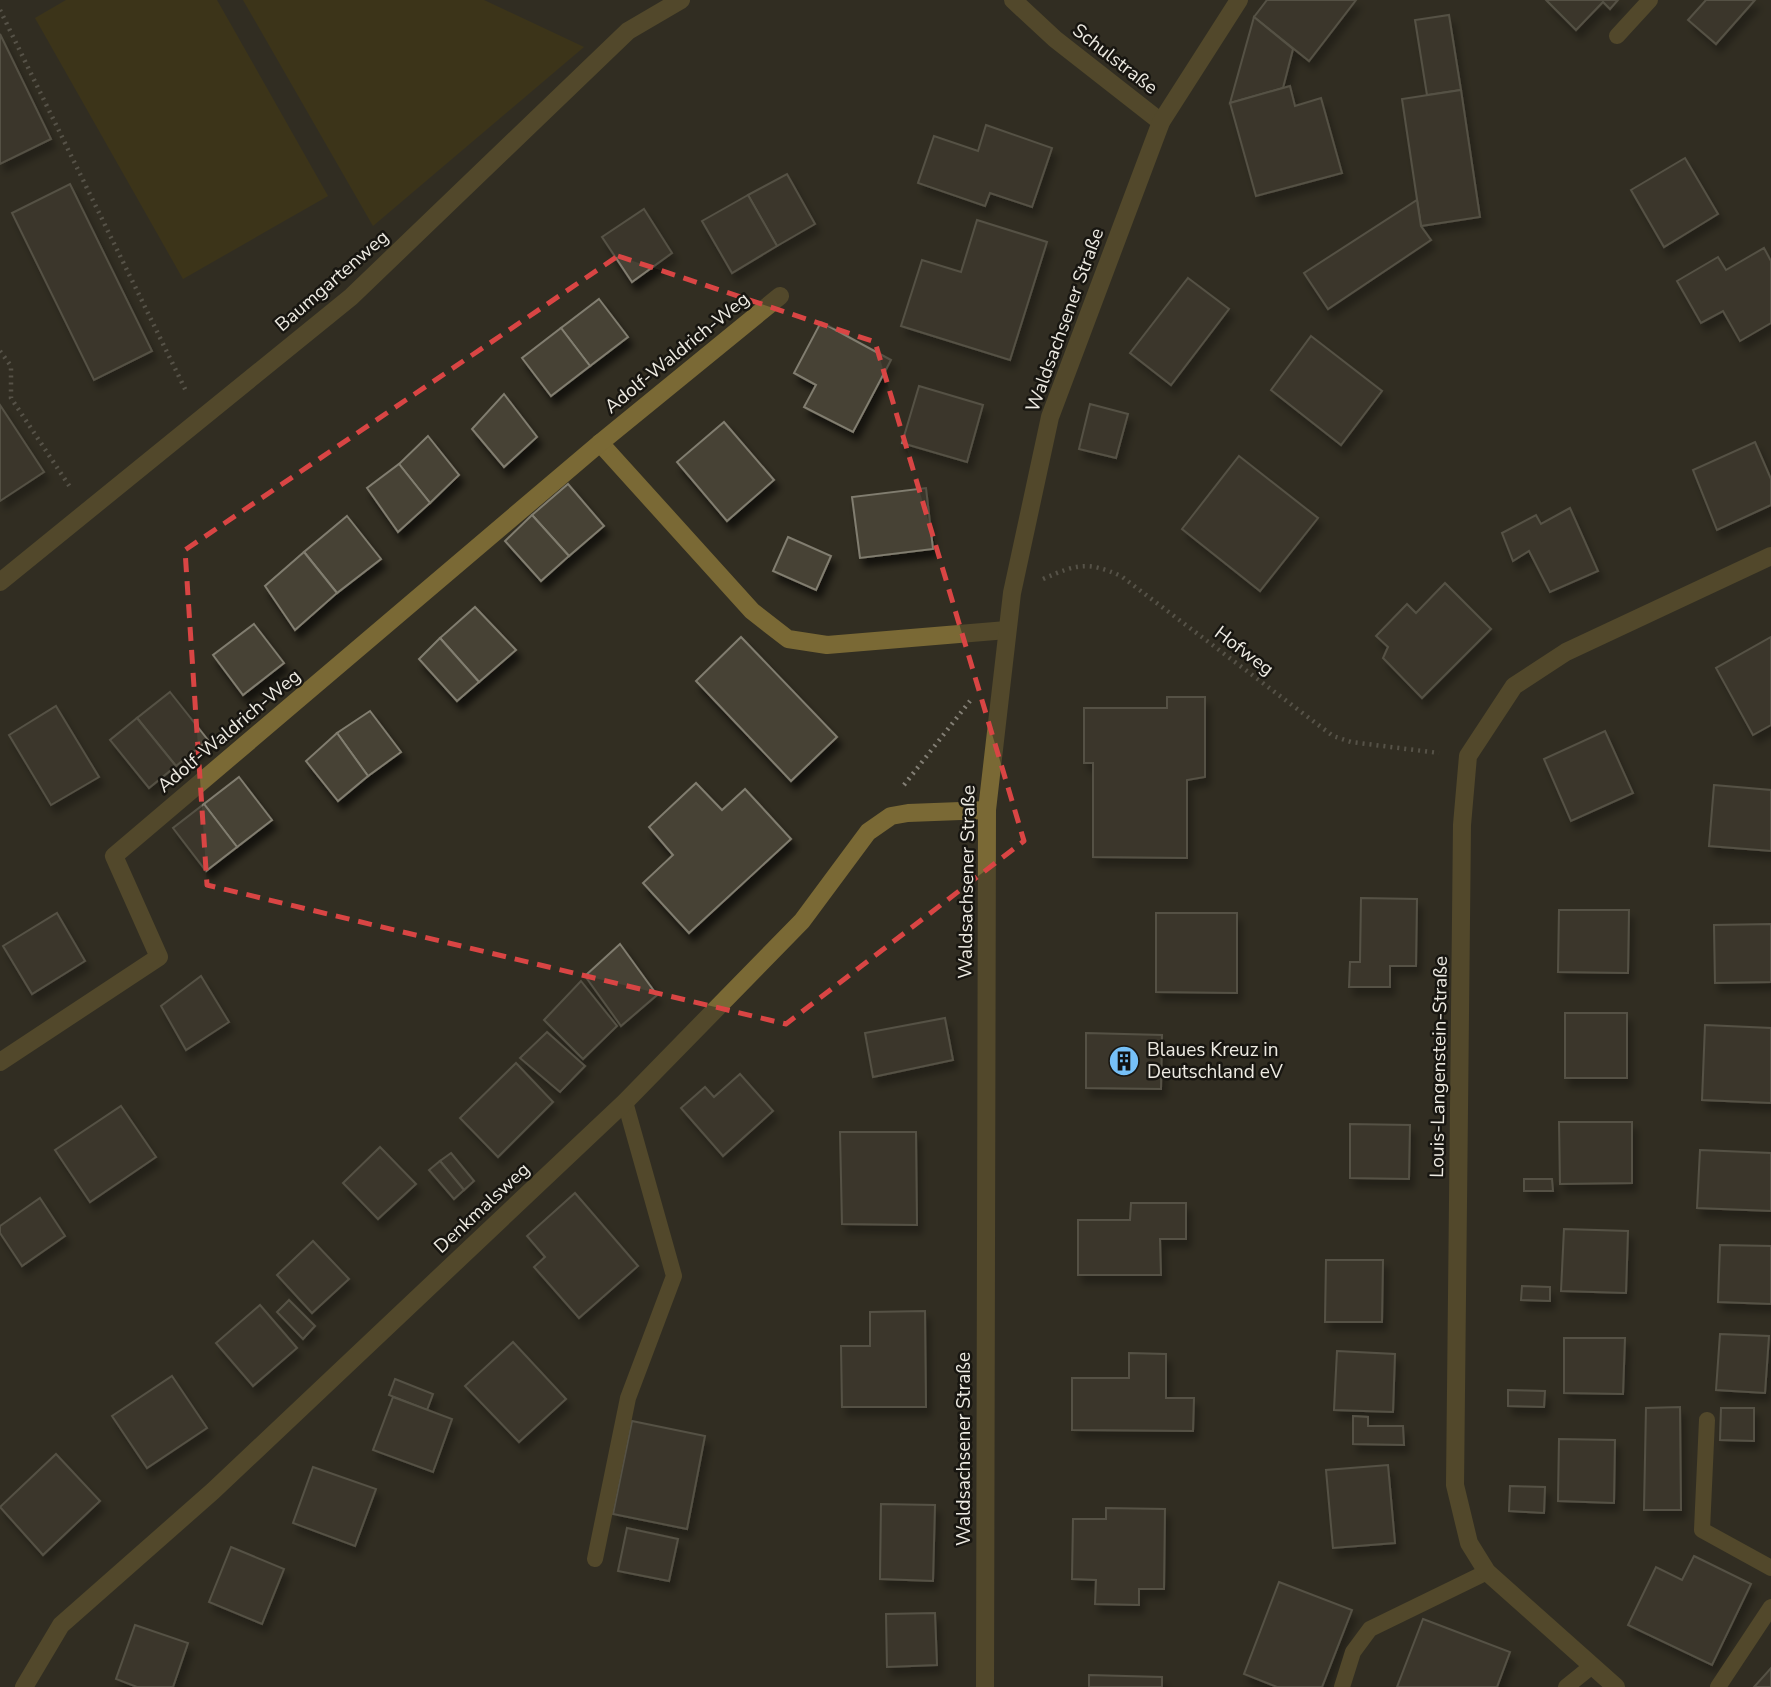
<svg xmlns="http://www.w3.org/2000/svg" width="1771" height="1687" font-family="'Nunito Sans',sans-serif">
<style>
.green{fill:#4a3d0e}
.building{fill:#474336;stroke:#817d6f;stroke-width:2;filter:url(#shadow)}
.lines{fill:none;stroke-linecap:round;stroke-linejoin:round}
.path{stroke:#837f75;stroke-width:4.5;stroke-dasharray:2 5;stroke-linecap:butt}
.service{stroke:#7a6935;stroke-width:16}
.minor{stroke:#7a6935;stroke-width:18}
.marked{fill:none;stroke:#d94544;stroke-width:5;stroke-dasharray:14 9;stroke-linejoin:round}
.labels{text-anchor:middle;dominant-baseline:central;stroke-width:5;stroke-linejoin:round;paint-order:stroke}
.street-label{font-size:19px;fill:#edeae2;stroke:#181611}
.poi-label{font-size:19px;fill:#edeae2;stroke:#181611;text-anchor:start}
</style>
<defs>
<filter id="shadow"><feDropShadow dx="4.5" dy="8" stdDeviation="3.5" flood-color="#0009"/></filter>
</defs>
<rect width="100%" height="100%" fill="#322e22"/>
<g class="green">
<path d="M66,0H217L328,196L183,279L35,18Z"/>
<path d="M243,0H484L584,47L373,226Z"/>
</g>
<g class="building">
<path d="M1267,0H1356L1309,61L1254,17Z"/>
<path d="M1546,0H1618L1610,9L1603,2L1576,30Z"/>
<path d="M1706,0H1755L1716,44L1688,20Z"/>
<path d="M1449,15L1461,90L1427,95L1415,20Z"/>
<path d="M1254,17L1293,49L1283,88L1230,103Z"/>
<path d="M0,34L51,139L0,164Z"/>
<path d="M1290,86L1295,106L1321,98L1342,173L1256,196L1230,103Z"/>
<path d="M1461,90L1480,217L1421,226L1402,99Z"/>
<path d="M986,125L1052,148L1032,207L990,193L985,206L918,183L934,136L978,151Z"/>
<path d="M1685,158L1718,214L1664,247L1631,190Z"/>
<path d="M787,174L815,224L777,246L748,195Z"/>
<path d="M70,184L152,351L94,380L12,213Z"/>
<path d="M748,195L777,246L732,273L702,221Z"/>
<path d="M1417,200L1421,226L1431,240L1328,309L1304,273Z"/>
<path d="M644,209L672,253L632,282L602,237Z"/>
<path d="M977,220L1047,242L1010,360L901,326L922,260L961,272Z"/>
<path d="M1764,248L1771,261V323L1740,341L1723,311L1701,323L1677,281L1718,257L1726,270Z"/>
<path d="M1188,278L1229,309L1171,385L1130,353Z"/>
<path d="M599,299L628,337L590,366L561,328Z"/>
<path d="M821,322L891,360L853,432L804,407L816,385L794,373Z"/>
<path d="M561,328L590,366L551,396L522,358Z"/>
<path d="M1311,336L1382,391L1341,445L1271,390Z"/>
<path d="M919,386L983,405L967,462L902,443Z"/>
<path d="M504,394L537,437L504,467L472,429Z"/>
<path d="M1090,404L1128,414L1116,458L1079,449Z"/>
<path d="M0,405L44,472L0,501Z"/>
<path d="M724,422L774,480L727,521L677,462Z"/>
<path d="M428,436L459,475L430,503L399,464Z"/>
<path d="M1755,442L1771,479V505L1717,530L1693,470Z"/>
<path d="M1239,456L1318,518L1260,591L1182,529Z"/>
<path d="M399,464L430,503L398,532L367,488Z"/>
<path d="M568,484L604,526L569,556L532,515Z"/>
<path d="M926,488L933,549L860,558L852,497Z"/>
<path d="M1570,508L1598,571L1550,592L1529,551L1513,561L1502,533L1536,515L1541,524Z"/>
<path d="M532,515L569,556L541,581L505,541Z"/>
<path d="M347,516L381,559L337,593L304,552Z"/>
<path d="M788,537L831,556L816,590L773,571Z"/>
<path d="M304,552L337,593L295,630L265,586Z"/>
<path d="M1445,583L1491,629L1422,698L1383,658L1388,647L1376,636L1407,604L1416,613Z"/>
<path d="M475,607L516,650L479,682L440,638Z"/>
<path d="M254,624L284,663L243,695L213,655Z"/>
<path d="M741,637L837,737L791,781L696,681Z"/>
<path d="M1771,637V725L1753,735L1716,668Z"/>
<path d="M440,638L479,682L457,701L419,659Z"/>
<path d="M170,692L208,740L176,766L137,718Z"/>
<path d="M1167,697H1205V777L1187,780V858L1093,857V763H1084V708H1167Z"/>
<path d="M56,706L99,777L51,805L9,735Z"/>
<path d="M370,711L401,752L368,776L337,733Z"/>
<path d="M137,718L176,766L149,788L110,740Z"/>
<path d="M1605,731L1633,793L1571,821L1544,759Z"/>
<path d="M337,733L368,776L338,801L306,761Z"/>
<path d="M239,777L272,820L237,847L204,804Z"/>
<path d="M696,783L722,810L745,789L791,839L689,933L643,883L673,855L649,827Z"/>
<path d="M1714,785L1771,790V851L1709,846Z"/>
<path d="M204,804L237,847L206,871L173,828Z"/>
<path d="M1361,898L1417,899L1416,966H1390V987H1349L1350,962H1360Z"/>
<path d="M1559,910H1629L1628,973L1558,972Z"/>
<path d="M57,913L85,961L32,994L3,946Z"/>
<path d="M1156,913H1237V993L1156,992Z"/>
<path d="M1771,924V982L1715,983L1714,925Z"/>
<path d="M620,944L657,995L621,1026L585,976Z"/>
<path d="M201,976L229,1022L186,1050L161,1006Z"/>
<path d="M581,981L617,1026L583,1059L544,1020Z"/>
<rect x="1565" y="1013" width="62" height="65"/>
<path d="M945,1018L953,1060L873,1077L865,1033Z"/>
<path d="M1705,1025L1771,1028V1103L1702,1100Z"/>
<path d="M547,1032L585,1066L560,1092L520,1058Z"/>
<path d="M1086,1033L1162,1035L1161,1089L1086,1088Z"/>
<path d="M516,1063L553,1102L498,1157L460,1118Z"/>
<path d="M740,1074L773,1111L723,1156L681,1108L705,1087L714,1097Z"/>
<path d="M121,1106L156,1157L90,1202L55,1150Z"/>
<path d="M1559,1122H1632V1183L1560,1184Z"/>
<path d="M1350,1124L1410,1125L1409,1179L1350,1178Z"/>
<path d="M840,1132H916L917,1225L842,1224Z"/>
<path d="M380,1147L416,1184L378,1219L343,1183Z"/>
<path d="M1700,1150L1771,1153V1211L1697,1208Z"/>
<path d="M451,1153L474,1181L464,1190L440,1161Z"/>
<path d="M440,1161L464,1190L454,1199L429,1170Z"/>
<path d="M1524,1179H1552L1553,1191H1524Z"/>
<path d="M575,1193L638,1266L579,1318L534,1267L545,1257L527,1236Z"/>
<path d="M40,1198L65,1236L22,1266L0,1233V1226Z"/>
<path d="M1131,1203H1186V1239H1160L1161,1275H1078V1220H1130Z"/>
<path d="M1564,1229L1628,1231L1626,1293L1561,1291Z"/>
<path d="M313,1241L349,1279L312,1313L277,1275Z"/>
<path d="M1720,1245L1771,1246V1304L1718,1302Z"/>
<path d="M1326,1260H1383L1382,1322H1325Z"/>
<path d="M1522,1286L1550,1287V1301L1521,1300Z"/>
<path d="M289,1300L315,1326L303,1339L277,1312Z"/>
<path d="M260,1305L297,1348L253,1386L216,1343Z"/>
<path d="M925,1311L926,1407H842L841,1346H870V1312Z"/>
<path d="M1720,1334L1769,1336L1765,1393L1716,1390Z"/>
<path d="M1564,1338H1625L1623,1394L1564,1393Z"/>
<path d="M513,1342L566,1399L519,1442L465,1386Z"/>
<path d="M1337,1351L1395,1354L1393,1412L1334,1410Z"/>
<path d="M1129,1353L1166,1354V1398H1194L1193,1431L1072,1430V1378H1129Z"/>
<path d="M172,1376L207,1428L147,1468L112,1416Z"/>
<path d="M395,1379L433,1394L427,1410L389,1395Z"/>
<path d="M1508,1390L1545,1391L1544,1407L1508,1406Z"/>
<path d="M393,1397L452,1419L433,1472L373,1450Z"/>
<path d="M1680,1407L1681,1510H1644L1646,1408Z"/>
<path d="M1721,1408H1754V1441L1720,1440Z"/>
<path d="M1353,1416L1368,1417V1426H1403L1404,1445L1353,1444Z"/>
<path d="M632,1421L705,1436L687,1529L613,1514Z"/>
<path d="M1559,1439L1615,1440L1614,1503L1558,1501Z"/>
<path d="M56,1454L100,1501L43,1555L0,1507Z"/>
<path d="M1388,1465L1395,1543L1333,1548L1326,1470Z"/>
<path d="M313,1467L376,1489L355,1546L293,1523Z"/>
<path d="M1510,1486L1545,1487L1544,1513L1509,1511Z"/>
<path d="M881,1504L935,1505L933,1581L880,1579Z"/>
<path d="M1106,1508L1165,1509L1164,1589H1139V1605L1095,1604L1096,1580L1072,1579L1073,1519H1106Z"/>
<path d="M627,1528L678,1539L669,1581L618,1571Z"/>
<path d="M231,1547L284,1569L262,1624L209,1602Z"/>
<path d="M1694,1556L1751,1584L1712,1665L1628,1625L1656,1567L1682,1580Z"/>
<path d="M1279,1582L1352,1610L1322,1687H1277L1244,1674Z"/>
<path d="M935,1613L937,1665L887,1667L886,1614Z"/>
<path d="M1423,1619L1510,1652L1497,1687H1397Z"/>
<path d="M135,1625L188,1643L173,1687H137L116,1679Z"/>
<path d="M1771,1668V1687H1754Z"/>
<path d="M1089,1675L1162,1677V1687H1089Z"/>
</g>
<g class="lines">
<g class="path">
<path d="M0,10L187,393"/>
<path d="M0,351L11,366V398L70,487"/>
<path d="M1043,579C1077,564 1087,561 1121,576L1333,736L1351,742L1439,753"/>
<path d="M904,785L970,701"/>
</g>
<g class="service">
<path d="M1617,36L1650,0"/>
<path d="M1707,1420L1702,1530L1771,1568"/>
<path d="M595,1559L628,1398L674,1276L625,1102"/>
<path d="M1342,1687L1353,1652L1370,1629L1487,1572"/>
<path d="M1566,1687L1592,1666"/>
<path d="M1718,1687L1771,1607"/>
</g>
<g class="minor">
<path d="M1013,0L1055,39L1161,122"/>
<path d="M600,443L752,611L788,639L827,645L1007,630"/>
<path d="M0,582L351,297L628,31L681,0"/>
<path d="M0,1062L159,957L114,856L600,443L780,296"/>
<path d="M24,1687L61,1625L213,1491L625,1102L802,921L868,832L891,816L908,813L987,810"/>
<path d="M985,1687L987,810L1012,593L1050,417L1161,122L1239,0"/>
<path d="M1616,1687L1487,1572L1469,1543L1455,1485L1462,825L1468,756L1514,686L1566,652L1771,556"/>
</g>
</g>
<path d="M0 0H1771V1687H0ZM618,256L875,342L1024,841L786,1024L207,885L185,550Z" fill="#322e22" fill-opacity=".55" fill-rule="evenodd"/>
<path class="marked" d="M618,256L875,342L1024,841L786,1024L207,885L185,550Z"/>
<defs>
<g id="building-disc" transform="scale(1.575)"><circle r="9.5" fill="#76c0f7" stroke="#181611"/><path d="M-4-6H4V6H1V3H-1V6H-4ZM-2.5-4.3h1.7v1.8h-1.7ZM.8-4.3h1.7v1.8H.8ZM-2.5-1h1.7V.8h-1.7ZM.8-1h1.7V.8H.8Z" fill="#111"/></g>
</defs>
<g fill-rule="evenodd">
<use href="#building-disc" x="1124" y="1061"/>
</g>
<g class="labels">
<g class="street-label">
<text transform="translate(1115 59) rotate(38)">Schulstraße</text>
<text transform="translate(332 281) rotate(-41)">Baumgartenweg</text>
<text transform="translate(1065 320) rotate(-70)">Waldsachsener Straße</text>
<text transform="translate(677 353) rotate(-39)">Adolf-Waldrich-Weg</text>
<text transform="translate(1244 651) rotate(37)">Hofweg</text>
<text transform="translate(229 731) rotate(-40)">Adolf-Waldrich-Weg</text>
<text transform="translate(967 882) rotate(-89)">Waldsachsener Straße</text>
<text transform="translate(1439 1067) rotate(-89)">Louis-Langenstein-Straße</text>
<text transform="translate(482 1208) rotate(-43)">Denkmalsweg</text>
<text transform="translate(964 1449) rotate(-90)">Waldsachsener Straße</text>
</g>
<g class="poi-label">
<text x="1147" y="1050">Blaues Kreuz in<tspan x="1147" dy="22">Deutschland eV</tspan></text>
</g>
</g>
</svg>
